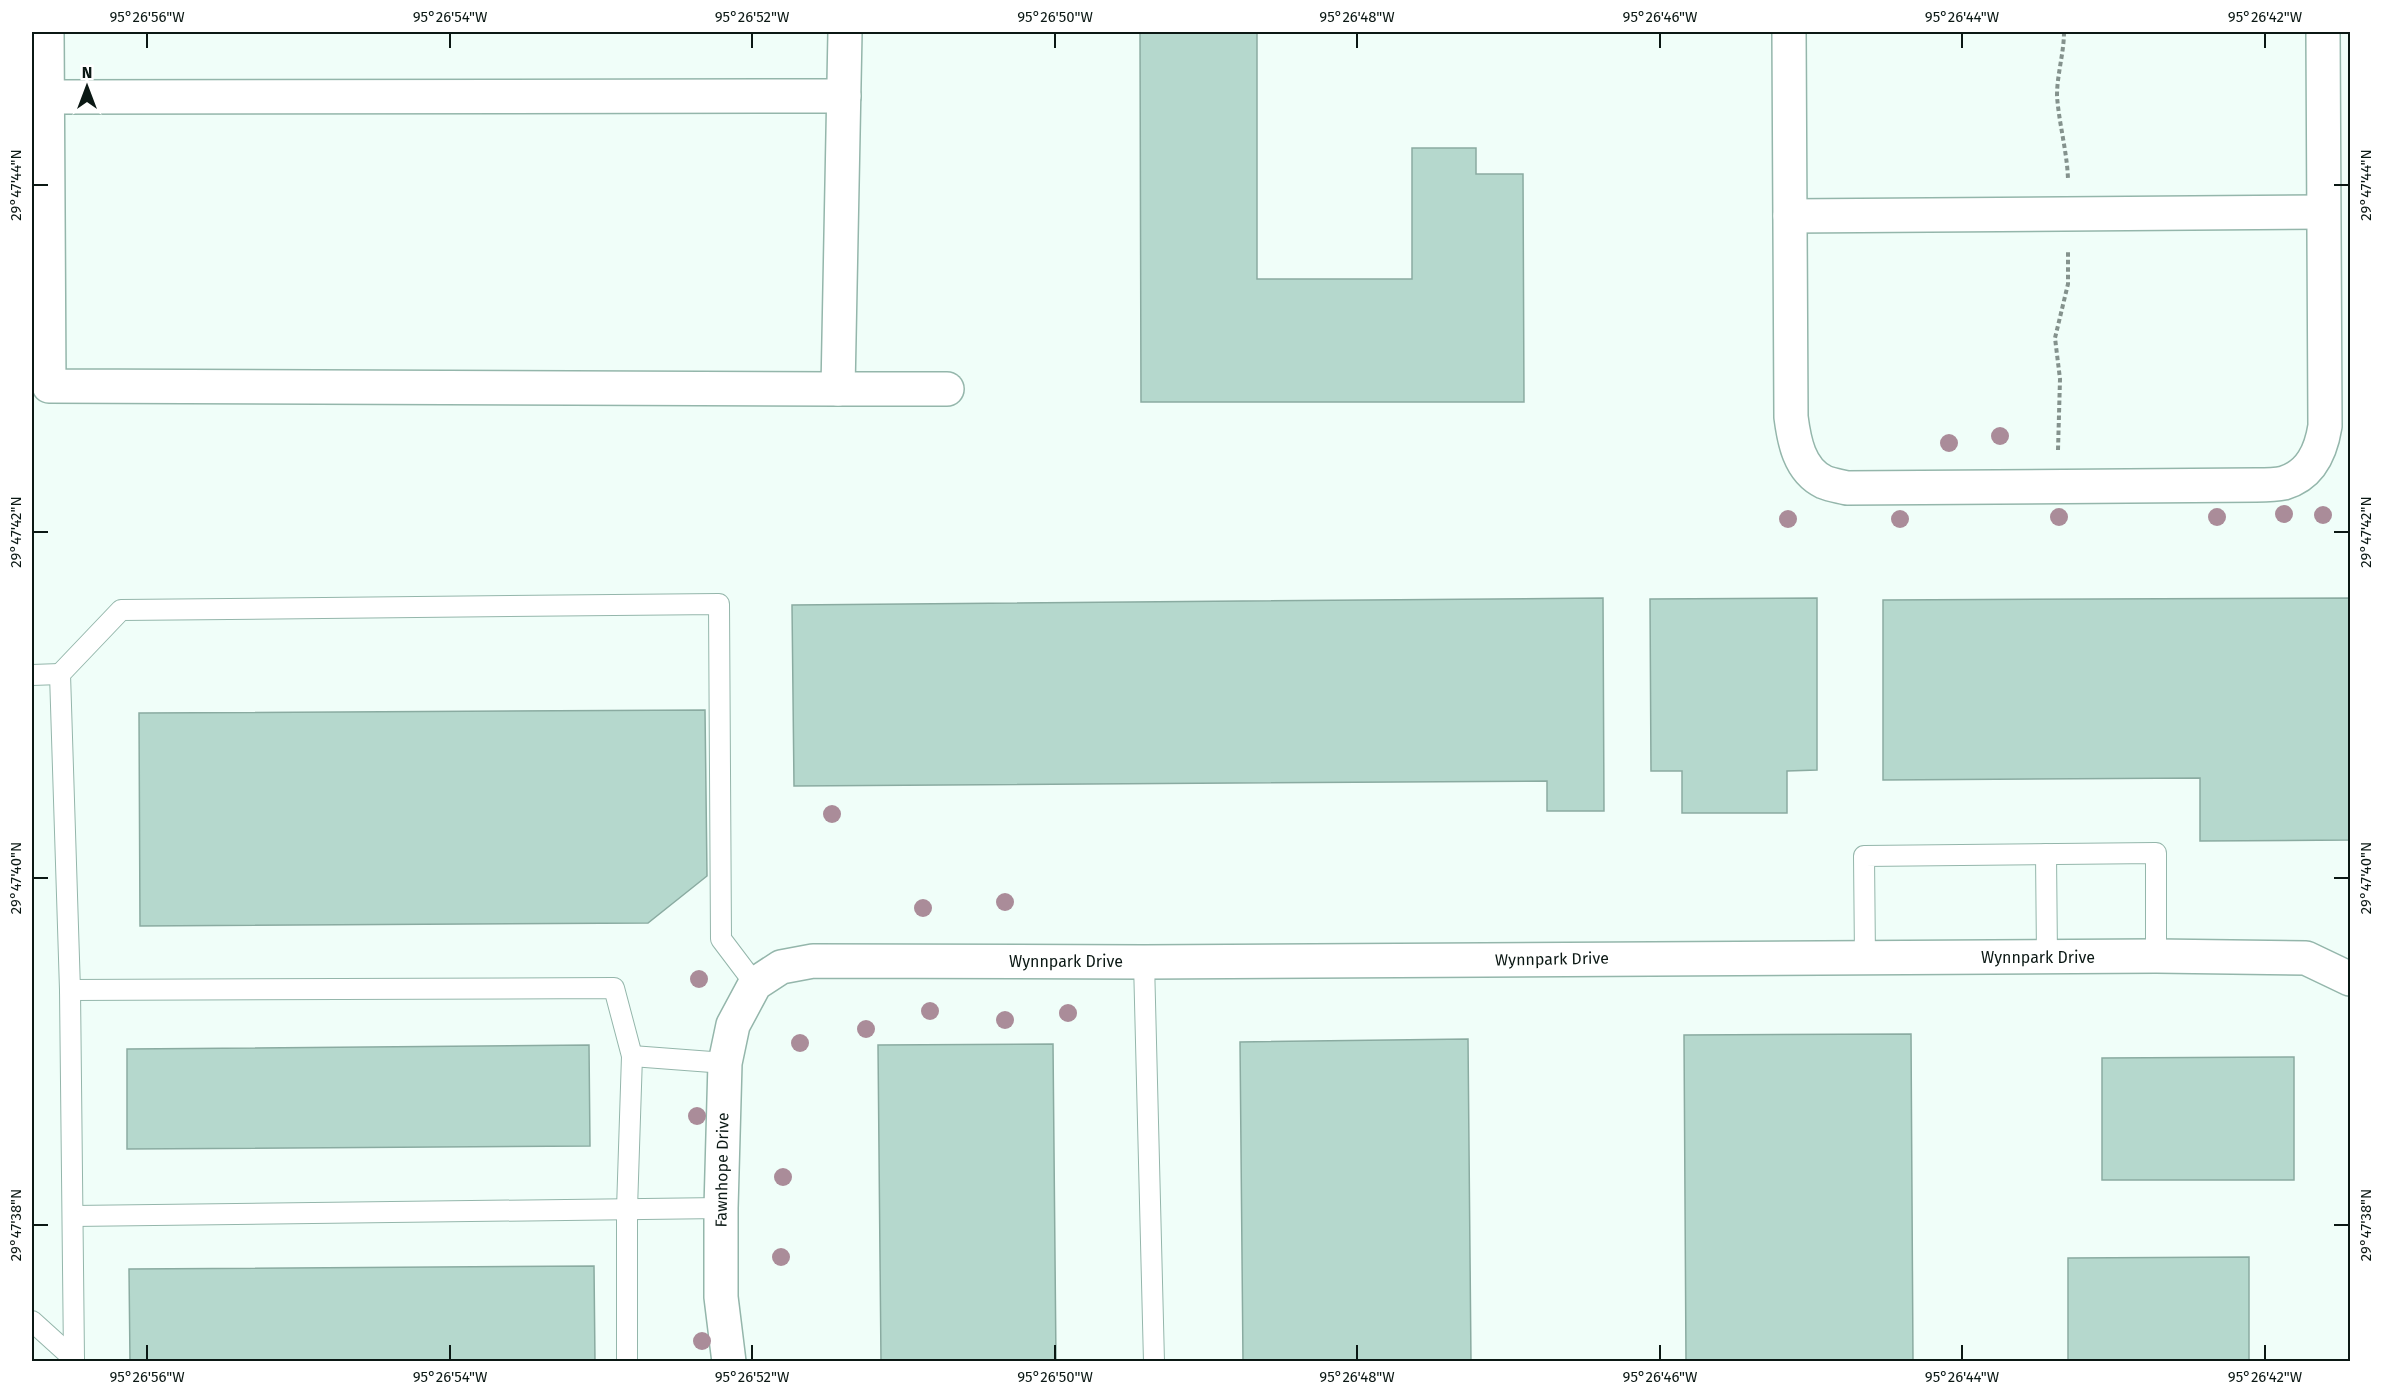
<svg xmlns="http://www.w3.org/2000/svg" width="2382" height="1393" font-family="'Fira Sans',sans-serif">
<style>
.building{fill:#b5d8cd;stroke:#8aaba1;stroke-width:1.5}
.lines{fill:none;stroke-linecap:round;stroke-linejoin:round}
.service-casing{stroke:#94b6ab;stroke-width:22}
.minor-casing{stroke:#94b6ab;stroke-width:36}
.path{stroke:#84928d;stroke-width:4;stroke-dasharray:4.5 3;stroke-linecap:butt}
.service{stroke:#fff;stroke-width:20}
.minor{stroke:#fff;stroke-width:33}
.tree{fill:#aa8c99}
.ticks{fill:none;stroke:#0b1814;stroke-width:2}
.labels{text-anchor:middle;dominant-baseline:central;stroke-width:6;stroke-linejoin:round;paint-order:stroke}
.street-label{font-size:16px;fill:#0b1814;stroke:#fff}
.neatline{fill:none;stroke:#0b1814;stroke-width:2}
.ticks-label{font-size:15px;text-anchor:middle;fill:#0b1814}
</style>
<rect width="100%" height="100%" fill="#f0fef9"/>
<g class="building">
<path d="M1140,32H1257V279H1412V148H1476V174H1523L1524,402H1141Z"/>
<path d="M1603,598L1604,811H1547V781L794,786L792,605Z"/>
<path d="M1817,598V770L1787,771V813H1682V771H1651L1650,599Z"/>
<path d="M2350,598V840L2200,841V778L1883,780V600Z"/>
<path d="M705,710L707,876L648,923L140,926L139,713Z"/>
<path d="M1911,1034L1913,1362H1686L1684,1035Z"/>
<path d="M1468,1039L1471,1362H1243L1240,1042Z"/>
<path d="M1053,1044L1056,1362H881L878,1045Z"/>
<path d="M589,1045L590,1146L127,1149V1049Z"/>
<path d="M2294,1057V1180H2102V1058Z"/>
<path d="M2249,1257V1362H2068V1258Z"/>
<path d="M594,1266L595,1362H130L129,1269Z"/>
</g>
<g class="lines">
<g class="service-casing">
<g id="service">
<path d="M32,675L60,674"/>
<path d="M2046,854L2047,957"/>
<path d="M1865,958L1864,856L2156,853V956"/>
<path d="M1144,962L1154,1362"/>
<path d="M70,990L614,988L632,1056L627,1209V1362"/>
<path d="M632,1056L725,1063"/>
<path d="M73,1216L721,1208"/>
<path d="M32,1321L74,1359"/>
<path d="M72,1362L74,1359L70,990L60,674L121,610L719,604L721,939L755,984"/>
</g>
</g>
<g class="minor-casing">
<g id="minor">
<path d="M47,32L49,386L838,389L845,32"/>
<path d="M1789,32L1791,417C1794,440 1799,470 1824,482C1831,485 1839,486 1847,488L2256,485C2264,485 2275,485 2284,483C2311,475 2321,451 2325,426L2323,32"/>
<path d="M47,97L844,96"/>
<path d="M1790,216L2323,212"/>
<path d="M838,389H947"/>
<path d="M729,1362L721,1297V1208L725,1063L733,1025L755,984L781,967L813,961L1144,962L2156,956L2306,958L2350,979"/>
</g>
</g>
<g class="path">
<path d="M2064,32C2064,53 2057,74 2057,96C2059,124 2067,151 2068,179"/>
<path d="M2058,450L2060,379L2055,338L2068,284V250"/>
</g>
<use href="#service" class="service"/>
<use href="#minor" class="minor"/>
</g>
<g class="tree">
<circle cx="2000" cy="436" r="9"/>
<circle cx="1949" cy="443" r="9"/>
<circle cx="2284" cy="514" r="9"/>
<circle cx="2323" cy="515" r="9"/>
<circle cx="2059" cy="517" r="9"/>
<circle cx="2217" cy="517" r="9"/>
<circle cx="1788" cy="519" r="9"/>
<circle cx="1900" cy="519" r="9"/>
<circle cx="832" cy="814" r="9"/>
<circle cx="1005" cy="902" r="9"/>
<circle cx="923" cy="908" r="9"/>
<circle cx="699" cy="979" r="9"/>
<circle cx="930" cy="1011" r="9"/>
<circle cx="1068" cy="1013" r="9"/>
<circle cx="1005" cy="1020" r="9"/>
<circle cx="866" cy="1029" r="9"/>
<circle cx="800" cy="1043" r="9"/>
<circle cx="697" cy="1116" r="9"/>
<circle cx="783" cy="1177" r="9"/>
<circle cx="781" cy="1257" r="9"/>
<circle cx="702" cy="1341" r="9"/>
</g>
<path class="ticks" d="M147,33V48M450,33V48M752,33V48M1055,33V48M1357,33V48M1660,33V48M1962,33V48M2265,33V48M33,185H48M2334,185H2349M33,532H48M2334,532H2349M33,878H48M2334,878H2349M33,1225H48M2334,1225H2349M147,1345V1360M450,1345V1360M752,1345V1360M1055,1345V1360M1357,1345V1360M1660,1345V1360M1962,1345V1360M2265,1345V1360"/>
<g class="labels">
<g class="street-label">
<text x="2038" y="957">Wynnpark Drive</text>
<text transform="translate(1552 959) rotate(-1)">Wynnpark Drive</text>
<text x="1066" y="961">Wynnpark Drive</text>
<text transform="translate(722 1170) rotate(-89)">Fawnhope Drive</text>
</g>
</g>
<rect width="2382" height="1393" fill="none" stroke="#ffffff" stroke-width="66"/>
<g transform="translate(87 87)" stroke="#ffffff" stroke-width="4.5" paint-order="stroke">
<path d="M0-4.5L10 22L0 15L-10 22Z" fill="#0b1814"/>
<text y="-9" font-size="16" font-weight="bold" text-anchor="middle" fill="#0b1814">N</text>
</g>
<rect x="33" y="33" width="2316" height="1327" class="neatline"/>
<g class="ticks-label">
<text x="147" y="22">95°26'56"W</text>
<text x="450" y="22">95°26'54"W</text>
<text x="752" y="22">95°26'52"W</text>
<text x="1055" y="22">95°26'50"W</text>
<text x="1357" y="22">95°26'48"W</text>
<text x="1660" y="22">95°26'46"W</text>
<text x="1962" y="22">95°26'44"W</text>
<text x="2265" y="22">95°26'42"W</text>
<text transform="translate(16 185) rotate(-90)" y="5">29°47'44"N</text>
<text transform="translate(2366 185) rotate(-90)" y="5">29°47'44"N</text>
<text transform="translate(16 532) rotate(-90)" y="5">29°47'42"N</text>
<text transform="translate(2366 532) rotate(-90)" y="5">29°47'42"N</text>
<text transform="translate(16 878) rotate(-90)" y="5">29°47'40"N</text>
<text transform="translate(2366 878) rotate(-90)" y="5">29°47'40"N</text>
<text transform="translate(16 1225) rotate(-90)" y="5">29°47'38"N</text>
<text transform="translate(2366 1225) rotate(-90)" y="5">29°47'38"N</text>
<text x="147" y="1382">95°26'56"W</text>
<text x="450" y="1382">95°26'54"W</text>
<text x="752" y="1382">95°26'52"W</text>
<text x="1055" y="1382">95°26'50"W</text>
<text x="1357" y="1382">95°26'48"W</text>
<text x="1660" y="1382">95°26'46"W</text>
<text x="1962" y="1382">95°26'44"W</text>
<text x="2265" y="1382">95°26'42"W</text>
</g>
</svg>
